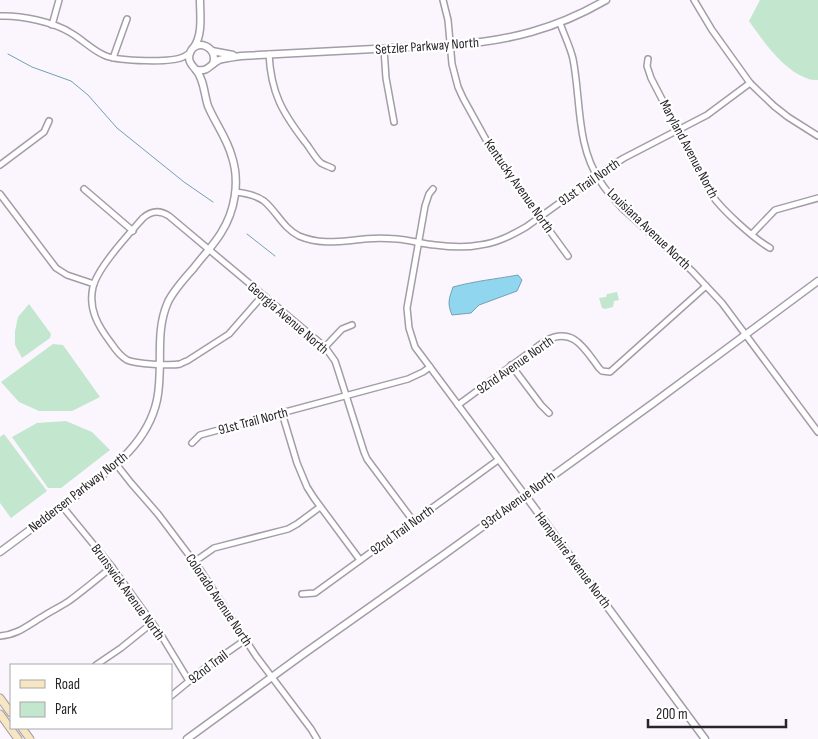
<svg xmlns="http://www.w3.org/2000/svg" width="818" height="739" font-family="'Sofia Sans Condensed',sans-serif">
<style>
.green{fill:#c2e6ce}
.water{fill:#91d6ef;stroke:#72a1b4}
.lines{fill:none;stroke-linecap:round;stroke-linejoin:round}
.stream{stroke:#72a1b4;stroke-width:1}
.minor-casing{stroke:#a49ca8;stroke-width:8}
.tertiary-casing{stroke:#a49ca8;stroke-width:9}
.secondary-casing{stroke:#a49ca8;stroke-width:9}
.minor{stroke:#fff;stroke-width:5}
.tertiary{stroke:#fff;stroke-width:6}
.secondary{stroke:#f6e6c2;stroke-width:7}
.labels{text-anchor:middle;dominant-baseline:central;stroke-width:4.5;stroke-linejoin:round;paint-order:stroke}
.street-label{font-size:14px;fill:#28252a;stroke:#fff}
</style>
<rect width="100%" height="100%" fill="#fbf6fe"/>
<g class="green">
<path d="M760,0H818V80C814,80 810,80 806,78C783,70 763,41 749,21Z"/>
<path d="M617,292L619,300L614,301L613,307L605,309L602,308L599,298L606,297L607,294Z"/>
<path d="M29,304L51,334L50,338L22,358L15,345V331L18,317Z"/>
<path d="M53,344L63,345L100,397L72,411H39L19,402L1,382Z"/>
<path d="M66,421L92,432L110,450L61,488H48L12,437L37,423Z"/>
<path d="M4,434L47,491L11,518L0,503V437Z"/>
</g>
<path class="water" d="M518,275L522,280L517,291L479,305L471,313L452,315C447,303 449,299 453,287C475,281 496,279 518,275Z"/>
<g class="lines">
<g class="stream">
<path d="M8,54L32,67L71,81L88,95L117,128L184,182L213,202"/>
<path d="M247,234L275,256"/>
</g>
<g class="minor-casing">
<g id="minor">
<path d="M443,0L448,20L452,64L458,87L463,98L495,156L568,256"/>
<path d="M694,0L712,30L750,83L774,106L788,117L818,136"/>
<path d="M0,16C20,15 54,22 71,33C83,40 93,51 106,56C120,61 171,63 183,57C186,56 188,54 190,53"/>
<path d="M560,23C564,35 570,46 573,59C581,100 576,145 600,181C606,191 614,199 622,208L692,271L722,303L818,432"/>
<path d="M52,25L59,0"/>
<path d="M384,49L386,78L394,122"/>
<path d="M269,54C271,93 282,112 305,142C310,148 315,158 321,163C324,165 328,166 332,168"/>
<path d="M113,58L127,19"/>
<path d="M648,59L647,66L651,78L711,194C722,210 753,238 770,248"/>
<path d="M0,165L44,132L49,121"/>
<path d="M84,189L133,231"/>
<path d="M433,189L429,194L425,206L407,308L409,328L415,347L421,355L525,495"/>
<path d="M235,192C245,193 256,195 264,201C277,212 283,228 299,236C318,244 335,242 355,240C369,238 383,238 397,239C410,240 422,244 435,245C450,247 466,248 480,245C497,243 512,235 526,227L611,166L624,158L707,115L750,83"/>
<path d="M0,194L56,268L67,275L94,284"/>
<path d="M752,234L775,210L818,198"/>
<path d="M263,295L229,334L187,361C186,361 182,363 180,364C170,366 136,364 127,360C120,356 115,349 111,343C98,326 88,309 93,287C98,267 129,234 143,218C151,211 160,210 169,216L325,347L335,361L338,370L364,452L367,459L414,522"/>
<path d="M325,347L342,329L352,325"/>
<path d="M511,365L541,405L549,413"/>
<path d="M458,405L545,341C573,326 584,348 599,368L602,371L610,372L706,286"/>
<path d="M282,413L297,463L307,487L314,498L360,560"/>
<path d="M192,443L200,435L408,379L423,372L430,367"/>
<path d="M116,464L131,483L158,514L201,571L256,656L311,729L317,739"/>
<path d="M62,506L112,567L161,635L189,681"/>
<path d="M194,562L214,548L288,529L297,524L320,507"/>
<path d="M302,594L315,593L498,460"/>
<path d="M0,636C17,635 28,625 42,617C51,611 60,607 69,601C84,590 98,578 112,567"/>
<path d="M96,665L121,648L152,623"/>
<path d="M171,696L205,668L245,640"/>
</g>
</g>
<g class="tertiary-casing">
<g id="tertiary">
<path d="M194,47C203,34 200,15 200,0"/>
<path d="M212,51L233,55"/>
<path d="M196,70C209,72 209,65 219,60C225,58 234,57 241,56L451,45C509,41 556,29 606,0"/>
<path d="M525,495L705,739"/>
<path d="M0,552C24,534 49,516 73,498C108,471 147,446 157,400C164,367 154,333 168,302C174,290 184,279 193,269C202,257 213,246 221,233C235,211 240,182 232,157C227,138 215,123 208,106C204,94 204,79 196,70C192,65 187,61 190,53C195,38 219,46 213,64"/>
<path d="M187,739L302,655L442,556L652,404L818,281"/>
</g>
</g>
<g class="secondary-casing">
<g id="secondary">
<path d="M0,698L11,713"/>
<path d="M0,714L18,739"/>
<path d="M22,728L30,739"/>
</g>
</g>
<use href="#minor" class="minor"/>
<use href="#tertiary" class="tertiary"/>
<use href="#secondary" class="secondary"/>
</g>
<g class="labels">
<g class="street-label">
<text transform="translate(427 46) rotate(-4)">Setzler Parkway North</text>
<text transform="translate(689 149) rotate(62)">Maryland Avenue North</text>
<text transform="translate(589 182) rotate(-35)">91st Trail North</text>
<text transform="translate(519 186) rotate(55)">Kentucky Avenue North</text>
<text transform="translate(649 229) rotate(44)">Louisiana Avenue North</text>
<text transform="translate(288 318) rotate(41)">Georgia Avenue North</text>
<text transform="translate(515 365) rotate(-35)">92nd Avenue North</text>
<text transform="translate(253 421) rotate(-15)">91st Trail North</text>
<text transform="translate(78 492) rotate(-38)">Neddersen Parkway North</text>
<text transform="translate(518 500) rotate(-36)">93rd Avenue North</text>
<text transform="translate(402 530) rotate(-36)">92nd Trail North</text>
<text transform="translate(573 560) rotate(53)">Hampshire Avenue North</text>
<text transform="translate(128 592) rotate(54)">Brunswick Avenue North</text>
<text transform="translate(219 600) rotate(56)">Colorado Avenue North</text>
<text transform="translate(208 667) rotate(-37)">92nd Trail</text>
</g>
</g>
<rect x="10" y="664" width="162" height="65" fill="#ffffff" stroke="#a9a8aa"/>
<rect x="20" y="680" width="25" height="8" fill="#f6e6c2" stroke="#a9a8aa"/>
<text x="55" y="689" font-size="15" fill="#28252a">Road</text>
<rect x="20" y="702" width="25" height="15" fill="#c2e6ce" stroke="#a9a8aa"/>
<text x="55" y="714" font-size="15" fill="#28252a">Park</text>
<path d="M648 719v8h138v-8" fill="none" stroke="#28252a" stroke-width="2.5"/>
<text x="656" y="719" font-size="15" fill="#28252a" stroke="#ffffff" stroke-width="4" paint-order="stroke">200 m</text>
</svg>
